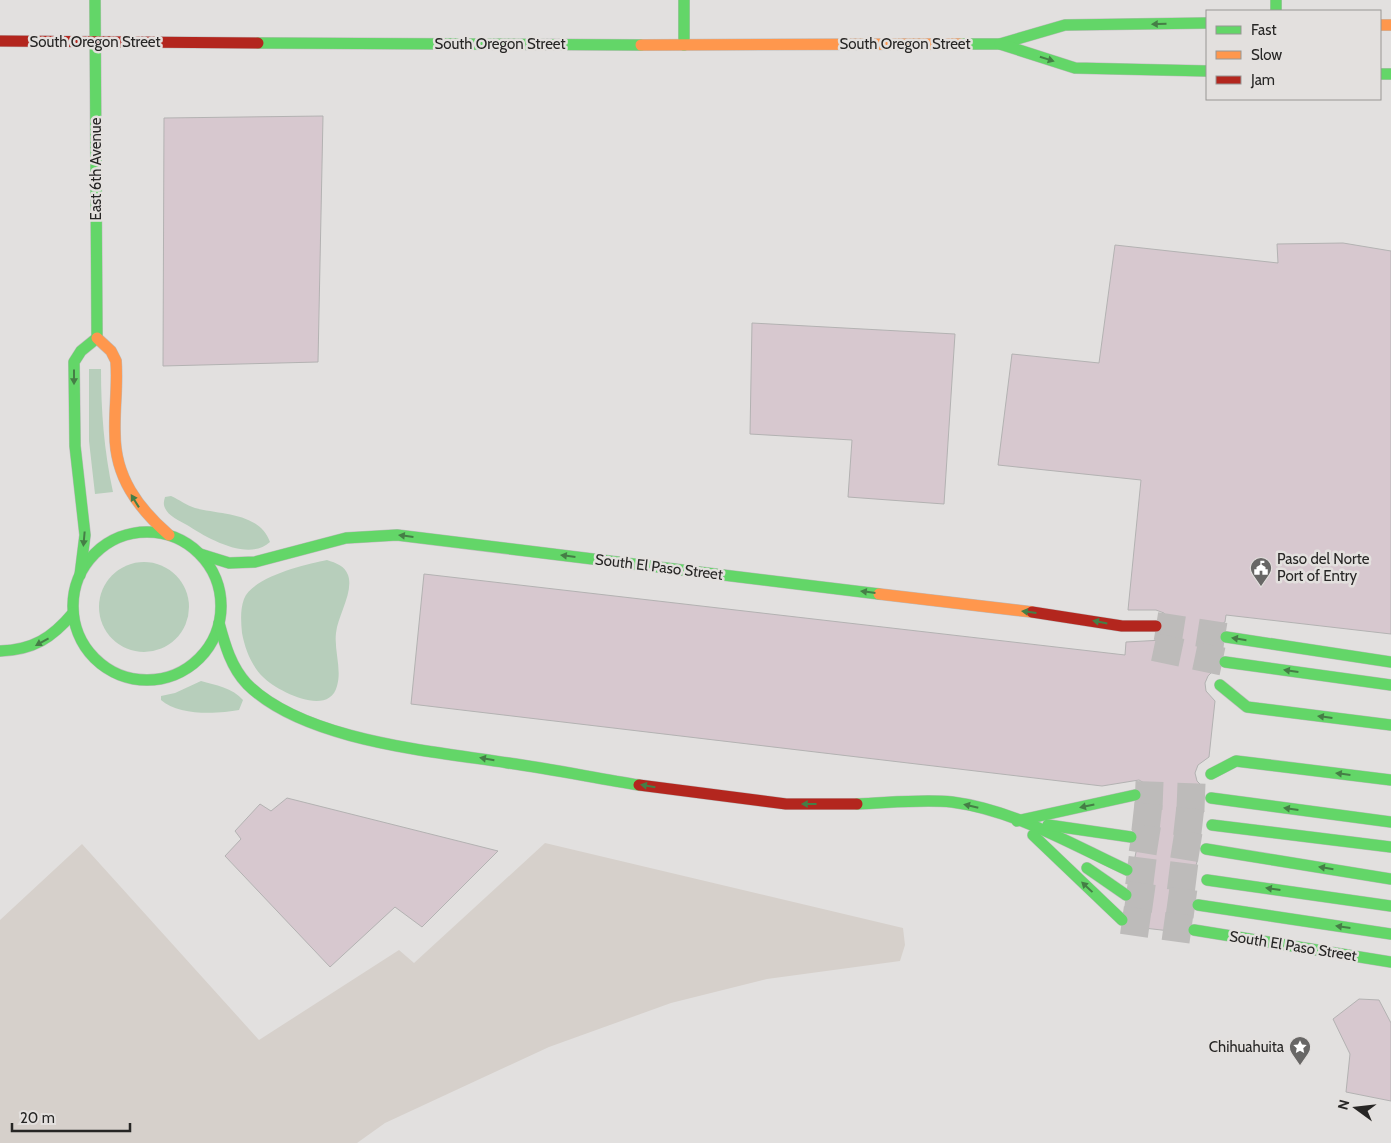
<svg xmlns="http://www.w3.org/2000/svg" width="1391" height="1143" font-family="Cabin,sans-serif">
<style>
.built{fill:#d6d0cb}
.green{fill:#b7cebb}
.building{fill:#d7c8cf;stroke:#b3b2b2}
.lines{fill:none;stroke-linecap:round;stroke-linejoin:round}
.primary-tunnel{stroke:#bdbbba;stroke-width:28;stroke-dasharray:28 14;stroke-linecap:butt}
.fast-casing{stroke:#bcbbbb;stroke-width:12}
.slow-casing{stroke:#bcbbbb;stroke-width:12}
.jam-casing{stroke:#bcbbbb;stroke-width:12}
.fast{stroke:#63d668;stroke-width:11}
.slow{stroke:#ff974d;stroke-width:11}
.jam{stroke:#b3261e;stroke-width:11}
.oneway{fill:#457e46}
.labels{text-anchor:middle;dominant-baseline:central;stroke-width:5;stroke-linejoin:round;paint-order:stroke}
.street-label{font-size:15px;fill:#272625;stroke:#e3e0de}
.poi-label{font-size:15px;fill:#272625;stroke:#e3e0de;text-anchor:start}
</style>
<rect width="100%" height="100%" fill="#e2e0df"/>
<path class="built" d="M545,843L903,928L905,945L900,961L767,979L671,1003L549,1047L385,1123L357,1143H0V920L82,844L259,1040L399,950L414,963Z"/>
<g class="green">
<path d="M89,369H101C101,411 104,450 113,492L95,494L89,441Z"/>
<path d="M171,496C180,500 186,505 195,508C221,515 259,512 270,542C248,562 207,538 187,525C180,521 168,516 165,508C163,504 164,501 165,497Z"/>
<path d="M327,560C336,563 345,566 348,575C354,592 338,615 336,633C334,651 342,669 337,686C329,718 277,691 263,677C251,665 245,649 242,633C241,622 240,610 244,599C252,577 306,564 327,560Z"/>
<circle cx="144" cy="607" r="45"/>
<path d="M201,681C215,685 233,688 243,700L239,710C218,714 178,716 161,700V696L175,693Z"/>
</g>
<g class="building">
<path d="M323,116L318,362L163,366L164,118Z"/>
<path d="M1343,243L1391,251V634L1226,615L1225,622L1214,628L1211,635V642L1217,649L1210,660L1213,671L1208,676L1205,683L1206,691L1215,701L1209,757L1198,765L1195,773L1197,781L1202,786L1196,795V803L1204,811L1197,823L1200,835L1194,840L1191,847L1192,855L1197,862L1192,878L1194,890L1186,895L1183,902V910L1187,916L1182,921L1179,932L1135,927L1137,916L1133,909L1139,903L1142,896L1140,889L1136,883L1141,877L1143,869L1140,861L1135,857L1136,852L1143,847L1146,840L1145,831L1139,824L1141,809L1150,800V792L1146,784L1139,780L1102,786L411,704L424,574L1125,655L1126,642L1163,640L1169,634L1172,626L1170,619L1164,613L1156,610H1128L1141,480L998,465L1012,354L1099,363L1115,245L1278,263L1277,244Z"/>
<path d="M752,323L955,334L944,504L848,497L852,440L750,434Z"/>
<path d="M287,798L498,851L422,927L395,907L330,967L225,856L241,839L235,831L260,804L271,811Z"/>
<path d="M1359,999L1379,1000L1391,1023V1101L1346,1092L1350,1054L1333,1019Z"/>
</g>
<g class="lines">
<g class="primary-tunnel">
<path d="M1156,626L1226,637"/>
<path d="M1154,647L1225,662"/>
<path d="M1135,795L1211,798"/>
<path d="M1133,816L1212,825"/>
<path d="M1131,837L1206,849"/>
<path d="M1127,870L1207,880"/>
<path d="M1126,895L1198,905"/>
<path d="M1122,920L1194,930"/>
</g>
<g class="fast-casing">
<g id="fast">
<path d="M95,0L97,338"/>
<path d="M684,0V45"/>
<path d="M1276,0V11"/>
<path d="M258,43L641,45"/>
<path d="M961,44H1000L1065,25L1207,23"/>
<path d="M1000,44L1075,68L1207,71"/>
<path d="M1380,74H1391"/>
<circle cx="147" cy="606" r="74"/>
<path d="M200,554L229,563L255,562L346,538L397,535L879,594"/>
<path d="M80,575L85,535L75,446L74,362L81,351L97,338"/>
<path d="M219,623C225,645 231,667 247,684C304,741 432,751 508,763C552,769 595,778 639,785"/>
<path d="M1226,637L1391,662"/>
<path d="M0,651C33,650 52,638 73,613"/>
<path d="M1225,662L1391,685"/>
<path d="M1220,685L1247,707L1391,725"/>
<path d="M1211,774L1236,761L1391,780"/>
<path d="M1211,798L1391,822"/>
<path d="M857,804C888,803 921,799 952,802C1014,810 1071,844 1127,870"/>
<path d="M1017,821L1135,795"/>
<path d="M1048,825L1131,837"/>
<path d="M1212,825L1391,847"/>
<path d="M1033,835L1122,920"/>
<path d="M1206,849L1391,879"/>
<path d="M1087,868L1126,895"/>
<path d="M1207,880L1391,906"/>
<path d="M1198,905L1391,934"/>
<path d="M1194,930L1391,962"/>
</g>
</g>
<g class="slow-casing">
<g id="slow">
<path d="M1380,25H1391"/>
<path d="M641,45L961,44"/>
<path d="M97,338L111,351L116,361C118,386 114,409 115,434C115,477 138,508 169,535"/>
<path d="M879,594L1032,612"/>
</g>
</g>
<g class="jam-casing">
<g id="jam">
<path d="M0,41L258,43"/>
<path d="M1032,612L1122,626H1156"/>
<path d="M639,785L786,804H857"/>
</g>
</g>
<use href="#fast" class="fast"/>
<use href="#slow" class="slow"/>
<use href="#jam" class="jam"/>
</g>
<defs><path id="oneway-solid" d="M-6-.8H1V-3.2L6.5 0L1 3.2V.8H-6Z" transform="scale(1.25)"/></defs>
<g class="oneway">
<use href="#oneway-solid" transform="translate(1159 24) rotate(179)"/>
<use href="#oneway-solid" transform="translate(1047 59) rotate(18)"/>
<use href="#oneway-solid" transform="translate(74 377) rotate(90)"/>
<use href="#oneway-solid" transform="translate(135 501) rotate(-122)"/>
<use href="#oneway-solid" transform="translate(406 536) rotate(-173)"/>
<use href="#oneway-solid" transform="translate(84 539) rotate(95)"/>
<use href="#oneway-solid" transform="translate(568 556) rotate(-173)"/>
<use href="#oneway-solid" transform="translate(868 592) rotate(-173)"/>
<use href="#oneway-solid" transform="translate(1029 612) rotate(-173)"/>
<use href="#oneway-solid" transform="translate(1100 622) rotate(-169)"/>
<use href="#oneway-solid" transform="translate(1239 639) rotate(-171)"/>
<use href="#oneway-solid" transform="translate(42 642) rotate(151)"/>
<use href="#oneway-solid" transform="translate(1291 671) rotate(-172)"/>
<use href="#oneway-solid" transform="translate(1325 717) rotate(-173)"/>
<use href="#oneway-solid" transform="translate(487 759) rotate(-170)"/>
<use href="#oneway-solid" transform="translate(1343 774) rotate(-173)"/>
<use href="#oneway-solid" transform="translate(648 786) rotate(-170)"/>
<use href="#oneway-solid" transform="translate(809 804) rotate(-180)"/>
<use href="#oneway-solid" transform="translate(971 806) rotate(-167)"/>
<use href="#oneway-solid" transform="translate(1087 806) rotate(168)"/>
<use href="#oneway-solid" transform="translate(1291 809) rotate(-172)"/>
<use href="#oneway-solid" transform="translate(1326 868) rotate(-171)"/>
<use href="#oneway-solid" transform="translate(1087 887) rotate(-137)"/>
<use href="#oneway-solid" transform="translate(1273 889) rotate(-172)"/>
<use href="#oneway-solid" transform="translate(1343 927) rotate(-172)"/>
</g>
<defs>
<g id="civic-pin" transform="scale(1.125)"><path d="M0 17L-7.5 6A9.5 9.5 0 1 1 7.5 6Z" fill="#686766" stroke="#e3e0de"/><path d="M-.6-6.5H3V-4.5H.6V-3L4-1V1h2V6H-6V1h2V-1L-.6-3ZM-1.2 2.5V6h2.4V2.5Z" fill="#fff"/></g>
<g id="sight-pin" transform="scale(1.125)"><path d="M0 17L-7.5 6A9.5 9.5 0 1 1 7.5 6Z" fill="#686766" stroke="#e3e0de"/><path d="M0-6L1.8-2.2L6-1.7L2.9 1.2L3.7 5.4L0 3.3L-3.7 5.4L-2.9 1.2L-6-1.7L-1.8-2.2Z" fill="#fff"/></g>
</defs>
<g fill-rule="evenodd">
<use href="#civic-pin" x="1261" y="568"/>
<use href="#sight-pin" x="1300" y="1047"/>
</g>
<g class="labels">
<g class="street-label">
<text x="95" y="42">South Oregon Street</text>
<text x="500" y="44">South Oregon Street</text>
<text x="905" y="44">South Oregon Street</text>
<text transform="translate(96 169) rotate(-90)">East 6th Avenue</text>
<text transform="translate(659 567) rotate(7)">South El Paso Street</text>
<text transform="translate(1293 946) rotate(9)">South El Paso Street</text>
</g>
<g class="poi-label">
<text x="1277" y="559">Paso del Norte<tspan x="1277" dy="17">Port of Entry</tspan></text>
<text x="1284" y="1047" text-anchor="end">Chihuahuita</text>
</g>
</g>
<rect x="1206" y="10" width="175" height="90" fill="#e3e0de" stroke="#989694"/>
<rect x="1216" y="26" width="25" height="8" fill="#63d668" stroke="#989694"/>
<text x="1251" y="35" font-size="15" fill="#272625">Fast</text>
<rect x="1216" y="51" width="25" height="8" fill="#ff974d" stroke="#989694"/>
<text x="1251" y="60" font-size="15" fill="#272625">Slow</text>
<rect x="1216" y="76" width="25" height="8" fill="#b3261e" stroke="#989694"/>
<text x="1251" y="85" font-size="15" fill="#272625">Jam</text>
<g transform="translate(1356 1108) rotate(285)" stroke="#e3e0de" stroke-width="4" paint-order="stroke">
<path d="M0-4L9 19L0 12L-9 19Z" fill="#272625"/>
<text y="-8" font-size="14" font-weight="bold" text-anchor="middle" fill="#272625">N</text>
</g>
<path d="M12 1123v8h118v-8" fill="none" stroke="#272625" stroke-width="2.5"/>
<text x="20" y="1123" font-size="15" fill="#272625" stroke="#e3e0de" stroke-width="4" paint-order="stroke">20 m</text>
</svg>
